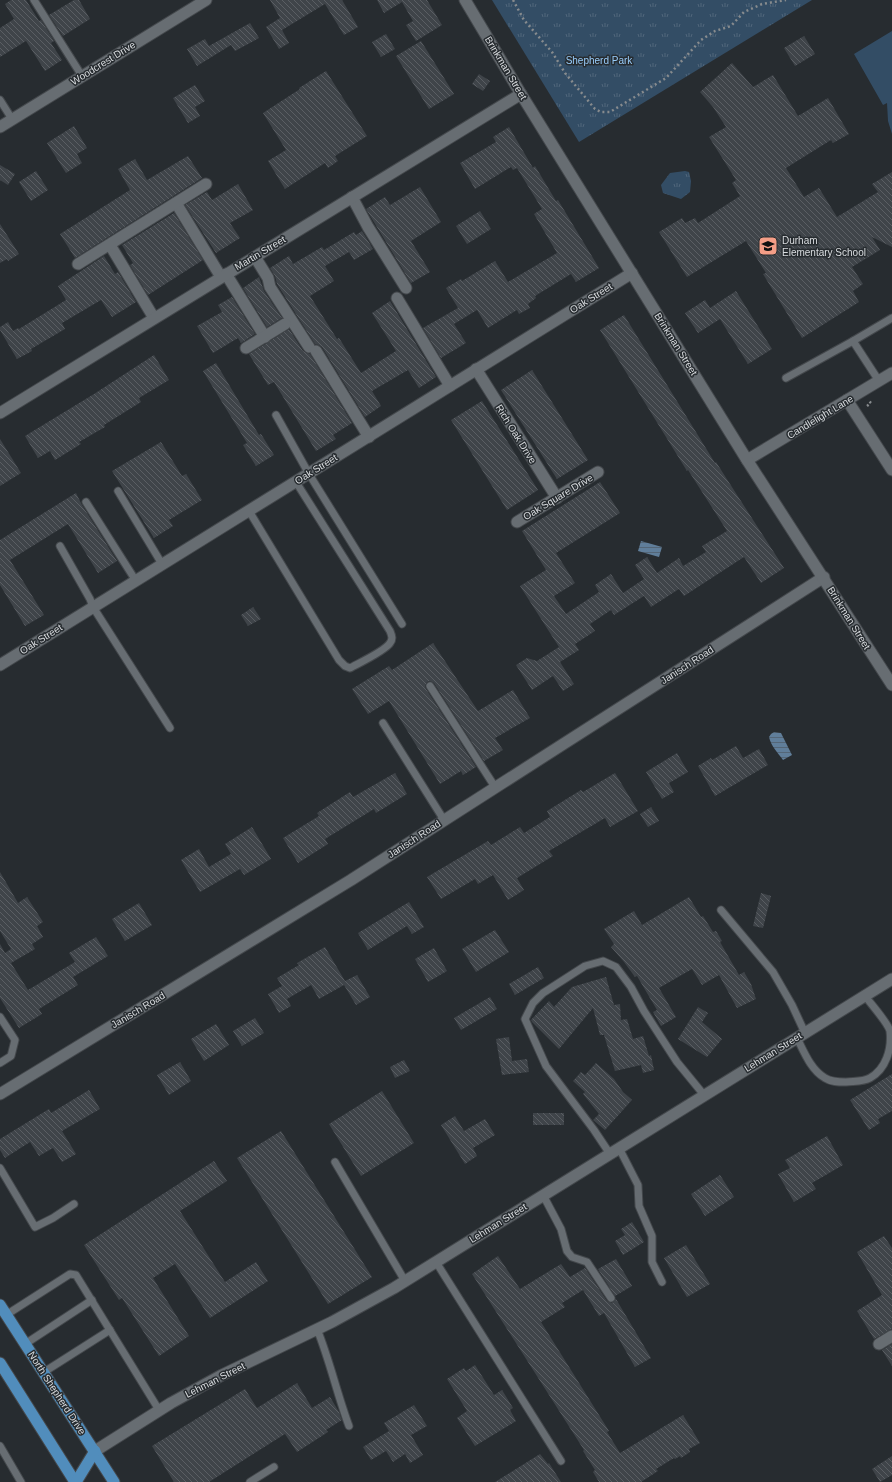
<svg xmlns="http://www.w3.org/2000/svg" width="892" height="1482" font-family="Helvetica,sans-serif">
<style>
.grass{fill:#334d65}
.park{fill:url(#park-tufts)}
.water{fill:url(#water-rules)}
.building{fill:url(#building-back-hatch)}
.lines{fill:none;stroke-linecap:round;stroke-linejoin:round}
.service-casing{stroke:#44484c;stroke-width:9}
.minor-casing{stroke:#44484c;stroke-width:13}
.tertiary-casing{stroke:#44484c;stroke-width:13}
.primary-casing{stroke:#44484c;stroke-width:13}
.path{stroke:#878b8e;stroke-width:2.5;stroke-dasharray:2 3;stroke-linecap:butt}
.service{stroke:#676d72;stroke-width:7}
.minor{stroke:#676d72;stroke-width:11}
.tertiary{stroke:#676d72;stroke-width:11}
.primary{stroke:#518dbc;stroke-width:11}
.labels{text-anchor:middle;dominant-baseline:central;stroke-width:3;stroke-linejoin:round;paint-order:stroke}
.park-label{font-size:10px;fill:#98ccfa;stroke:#272c30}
.street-label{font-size:10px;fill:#d9dcdf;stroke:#272c30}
.poi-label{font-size:10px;fill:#d9dcdf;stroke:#272c30;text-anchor:start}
</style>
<defs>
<pattern id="park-tufts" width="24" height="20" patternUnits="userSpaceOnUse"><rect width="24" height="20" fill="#334d65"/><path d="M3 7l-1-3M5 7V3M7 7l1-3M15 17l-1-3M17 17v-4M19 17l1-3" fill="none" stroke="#50667b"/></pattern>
<pattern id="water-rules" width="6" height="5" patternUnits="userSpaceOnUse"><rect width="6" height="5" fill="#607e9a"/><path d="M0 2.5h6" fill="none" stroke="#546677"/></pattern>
<pattern id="building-back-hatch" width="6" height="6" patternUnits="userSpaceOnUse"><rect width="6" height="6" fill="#3f4449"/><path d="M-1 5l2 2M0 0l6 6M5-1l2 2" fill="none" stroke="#5a5e63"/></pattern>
</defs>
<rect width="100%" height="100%" fill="#272c30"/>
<path class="grass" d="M892,31V134L888,121L887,103L883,105L854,54Z"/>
<g class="park">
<path d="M492,0H812L579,142Z"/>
<path d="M685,171L689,172L691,181L690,192L681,199L663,193L661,185L670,173Z"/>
</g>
<g class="water">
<path d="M641,541L662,547L659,557L638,551Z"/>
<path d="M774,732L781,733L792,755L783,760C778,753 771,746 769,737L771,734Z"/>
</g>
<g class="building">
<path d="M11,0H26L39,21L41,20L54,41L51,43L62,60L45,71L26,41L0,57V28L14,19L5,4Z"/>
<path d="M74,0H79L90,19L63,36L49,15Z"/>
<path d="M270,0H342L358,27L344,35L325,4L282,30L289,43L279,49L266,27L280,18Z"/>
<path d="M377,0H427L442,25L416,41L406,25L413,21L402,2L384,13Z"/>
<path d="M250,23L259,38L235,51L231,45L197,66L187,49L205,39L209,46Z"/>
<path d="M386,34L395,49L381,57L372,42Z"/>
<path d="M804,36L815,54L795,66L784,48Z"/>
<path d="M421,41L454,94L429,109L396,56Z"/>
<path d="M732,63L753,87L773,75L798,116L828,98L849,134L833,143L831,140L786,168L804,197L819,188L837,217L878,192L872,184L892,172V247L872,237L880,250L852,267L863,284L853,291L859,302L802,338L763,274L766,273L746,241L687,277L659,232L682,218L685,223L695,218L698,223L740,196L732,183L736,180L709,137L726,127L713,107L700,92Z"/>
<path d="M326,71L367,136L335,156L338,161L328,168L325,163L285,189L268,161L286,150L263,113L300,89L299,88Z"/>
<path d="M479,74L490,81L483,91L472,84Z"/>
<path d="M195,85L205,101L195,107L200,116L188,123L173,98Z"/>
<path d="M74,126L87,148L77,154L82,163L66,173L47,143Z"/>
<path d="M509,127L533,168L535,166L556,201L558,200L599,268L576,282L571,274L535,296L536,298L528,304L530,308L519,314L517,310L488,328L477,310L454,324L466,343L441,358L423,328L458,308L446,288L461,279L462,281L495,261L508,282L557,253L534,214L542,209L517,168L513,170L511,167L475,189L460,163L496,142L493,137Z"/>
<path d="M188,156L202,178L75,258L60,234L130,190L118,169L135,159L147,180Z"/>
<path d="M0,165L15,174L8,185L0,180Z"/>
<path d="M36,171L48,190L31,201L19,182Z"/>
<path d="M238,184L253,210L230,223L240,238L216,253L185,205L207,192L212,200Z"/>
<path d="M420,187L441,222L411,241L430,272L411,283L366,209L385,197L390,205Z"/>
<path d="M480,211L491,229L467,244L456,226Z"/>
<path d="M174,213L203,260L148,295L130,265L133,263L122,245Z"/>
<path d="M0,224L19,254L8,261L7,259L0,263Z"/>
<path d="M362,231L373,249L354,260L349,252L325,266L334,281L310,296L337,339L339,338L361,373L396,351L372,313L390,301L436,377L419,388L408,370L372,391L381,406L365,417L322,347L319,345L315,344L277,284L275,276L270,268L289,256L293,264L322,247L324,250L354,232L356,235Z"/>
<path d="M104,256L115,274L118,272L136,302L112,317L101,300L62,323L65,329L31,349L32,351L17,359L0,330V327L8,322L13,331L18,328L19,329L66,300L58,286Z"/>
<path d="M259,277L264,291L282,318L267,327L243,288Z"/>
<path d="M736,291L772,349L748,364L720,319L698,333L685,313L705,300L710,308Z"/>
<path d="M232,297L255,334L241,343L238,338L213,353L197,326L222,312L218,305Z"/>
<path d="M624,315L715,463L716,462L730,484L784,568L761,583L744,557L684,596L679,589L651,607L644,596L614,615L611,610L590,624L595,631L575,644L579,650L560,662L574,684L563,691L553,676L532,690L516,665L527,658L537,661L559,647L520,586L546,570L522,531L600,482L620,513L556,553L575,583L554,596L566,614L599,592L595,585L611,574L623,593L644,579L635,565L647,557L657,573L679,558L683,566L706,552L702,546L727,531L688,470L687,471L600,330Z"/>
<path d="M289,329L303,351L310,354L352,423L333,435L336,439L316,451L274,382L268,385L249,354Z"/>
<path d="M154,355L169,380L139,398L141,402L104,425L105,427L79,442L81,444L55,460L50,451L38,458L25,436L94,394Z"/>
<path d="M216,363L259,435L261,434L274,455L256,466L243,445L247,443L203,371Z"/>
<path d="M532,370L588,460L557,479L501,390Z"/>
<path d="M482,401L538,490L507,510L451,420Z"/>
<path d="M0,439L21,473L0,486Z"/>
<path d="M161,442L182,476L186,474L202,500L169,520L173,526L154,538L112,471Z"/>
<path d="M76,493L82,505L117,561L98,573L68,524L10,560L44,615L25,626L0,585V540Z"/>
<path d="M253,607L261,619L248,626L241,615Z"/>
<path d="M433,643L478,711L513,690L530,718L495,738L503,750L484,761L434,683L430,681L427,682L425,686L426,689L476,767L463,775L461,771L440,784L389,701L368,714L352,689L389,666L392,670Z"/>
<path d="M736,746L743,758L759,749L768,765L715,796L698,766L711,758L712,760Z"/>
<path d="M677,753L688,772L669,783L674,792L662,799L646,772Z"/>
<path d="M395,773L407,794L376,813L374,809L325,839L328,844L298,863L283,838L319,816L317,813L350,792L353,797Z"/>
<path d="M615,773L638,811L610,827L605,818L549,851L553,856L517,878L524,890L508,900L493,875L478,884L475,879L441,899L427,877L488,841L491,845L520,827L524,833L550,817L547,811L581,790L583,792Z"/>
<path d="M651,807L659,821L648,827L640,814Z"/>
<path d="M252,827L271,859L244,875L240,869L200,892L181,860L199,849L209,867L231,854L225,844Z"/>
<path d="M0,872L18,903L27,897L43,922L37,926L43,937L32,944L35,949L11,963L28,990L75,962L69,953L96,937L108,956L73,977L78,985L39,1009L42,1014L19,1028L0,998V944L5,953L11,949L0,931Z"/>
<path d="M761,893L771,896L763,928L753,926Z"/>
<path d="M689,897L701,917L703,916L713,932L716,931L722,941L720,942L739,975L744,972L751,984L756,999L737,1008L719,975L702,985L692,969L659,988L676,1017L661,1026L653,1012L657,1010L637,976L635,977L624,962L611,947L614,944L604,929L634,911L642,925Z"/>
<path d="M409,902L424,927L412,934L407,926L368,950L358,933Z"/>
<path d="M139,903L152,925L125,941L112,919Z"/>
<path d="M495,930L509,952L476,972L462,949Z"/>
<path d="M325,947L345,981L357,975L370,997L356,1005L344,985L319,999L311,985L287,999L291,1006L279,1013L268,994L282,986L277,978L299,965L297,963Z"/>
<path d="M434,948L447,971L428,982L415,959Z"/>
<path d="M538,967L544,978L515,995L509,984Z"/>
<path d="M606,977L614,1005L620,1004L621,1020L627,1019L633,1039L643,1036L649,1056L651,1055L654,1070L643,1073L641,1065L615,1071L604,1035H600L593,1008L559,1049L532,1022L531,1020L549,1001L554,1007L572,987Z"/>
<path d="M490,997L497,1009L461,1030L454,1018Z"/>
<path d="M698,1007L708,1013L702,1022L722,1039L707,1057L678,1039Z"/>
<path d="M255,1018L264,1033L242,1046L233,1031Z"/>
<path d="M216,1024L229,1045L204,1061L191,1039Z"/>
<path d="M509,1037L512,1061L527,1059L529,1072L502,1075L496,1039Z"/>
<path d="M404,1060L410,1071L395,1078L390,1067Z"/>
<path d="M180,1062L191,1081L169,1095L157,1075Z"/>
<path d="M596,1063L614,1079L623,1092L632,1100L605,1130L593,1120L599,1114L583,1094L585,1092L573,1081L581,1072L585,1075Z"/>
<path d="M892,1074V1111L878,1119L880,1123L869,1130L850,1100Z"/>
<path d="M89,1090L100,1109L62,1131L76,1154L62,1162L53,1148L39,1156L30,1142L5,1158L0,1150V1139L49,1109L51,1113Z"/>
<path d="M382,1091L414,1143L361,1176L329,1124Z"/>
<rect x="533" y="1113" width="31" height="12"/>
<path d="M455,1116L464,1131L485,1119L495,1135L473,1148L477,1156L465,1164L441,1125Z"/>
<path d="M281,1131L372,1277L328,1304L237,1158Z"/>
<path d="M827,1136L843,1165L812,1183L816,1189L794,1202L778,1174L790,1168L785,1160Z"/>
<path d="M214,1161L227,1181L180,1211L225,1282L256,1262L268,1281L210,1318L175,1264L153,1278L189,1336L159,1356L122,1298L119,1300L84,1245Z"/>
<path d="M720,1175L734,1197L705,1216L691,1194Z"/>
<path d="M632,1222L644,1242L623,1255L615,1241L625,1235L621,1229Z"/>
<path d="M884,1236L892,1248V1329L874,1339L857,1311L882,1295L857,1252Z"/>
<path d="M686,1245L710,1284L687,1297L664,1258Z"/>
<path d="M498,1256L520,1289L561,1264L570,1277L585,1268L607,1301L612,1303L616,1299L651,1358L635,1367L604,1313L599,1316L583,1290L562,1303L565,1307L541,1322L609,1431L607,1432L620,1453L683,1415L700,1443L689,1449L690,1452L681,1458L680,1456L675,1459L674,1458L656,1469L658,1471L641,1482H599L593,1472L595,1470L583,1451L584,1450L472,1274Z"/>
<path d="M616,1259L632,1286L615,1296L598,1269Z"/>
<path d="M892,1344V1366L882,1350Z"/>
<path d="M475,1365L494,1395L502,1390L513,1408L510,1410L516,1421L475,1446L457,1418L467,1411L447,1379L464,1368L466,1371Z"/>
<path d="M297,1383L312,1408L330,1397L339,1412L342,1420L326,1430L328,1432L297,1452L285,1434L209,1482H174L152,1446L245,1389L257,1408Z"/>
<path d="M414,1405L427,1426L411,1435L423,1455L410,1463L405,1454L393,1462L386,1451L371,1460L363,1447L389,1431L384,1423Z"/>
<path d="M540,1454L548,1464L549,1463L561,1482H495Z"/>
<path d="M892,1456V1475L880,1482L872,1469Z"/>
</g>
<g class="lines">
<g class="service-casing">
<g id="service">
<path d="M34,0L82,76"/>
<path d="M0,100L12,119"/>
<path d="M853,341L892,318"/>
<path d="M786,378L853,341L879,381"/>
<path d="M276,415L309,474L402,624"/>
<path d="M118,491L162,564"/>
<path d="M86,502L136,581"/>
<path d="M249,511L339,660L345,666L350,668C359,663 385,651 390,643C393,639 392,636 390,631L296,482"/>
<path d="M60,546L90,599L93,607L170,728"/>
<path d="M430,686L495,787"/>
<path d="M383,723L444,820"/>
<path d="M721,910L773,972L792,1005L805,1033"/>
<path d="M0,1017L15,1040L11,1056L0,1063"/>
<path d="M797,1038C804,1052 811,1070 825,1078C831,1082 838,1082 846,1082C854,1081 863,1082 870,1078C886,1069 892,1049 890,1031C888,1023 871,1004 865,996"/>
<path d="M619,1148L638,1185L639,1206L652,1236V1262L662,1282"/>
<path d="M610,1154L594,1130L546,1066L525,1019L533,1003L543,993L585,966L603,961L616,967L631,987L644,1011L677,1062L704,1095"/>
<path d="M335,1162L405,1281"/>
<path d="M0,1168L35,1227L53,1218L74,1204"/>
<path d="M543,1195L561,1229L567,1251L572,1257L587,1262L611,1298"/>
<path d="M436,1262L561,1461"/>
<path d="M6,1315L70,1274L76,1275L159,1410"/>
<path d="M317,1329C330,1361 337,1394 349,1426"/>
<path d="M25,1344L92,1300"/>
<path d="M44,1372L110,1330"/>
<path d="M0,1446L21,1482"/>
<path d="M250,1482L274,1467"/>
</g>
</g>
<g class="minor-casing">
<g id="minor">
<path d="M0,127L206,0"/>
<path d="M352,197L368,227L406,288"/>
<path d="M176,203L221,277"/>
<path d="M110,245L154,318"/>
<path d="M255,257L268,278L270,287L309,347"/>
<path d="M78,264L206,184"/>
<path d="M226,274L265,337"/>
<path d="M397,298L450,386"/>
<path d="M246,348L285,324"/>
<path d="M316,351L369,437"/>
<path d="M476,369L557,498"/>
<path d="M847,400L892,470"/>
<path d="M0,413L521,94"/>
<path d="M747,460L892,373"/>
<path d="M517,522L598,472"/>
<path d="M0,665L632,273"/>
<path d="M0,1094L351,880L824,577"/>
<path d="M879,1344L892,1336"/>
<path d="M95,1451L171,1403L222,1375L332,1322L394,1288L892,979"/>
</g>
</g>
<g class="tertiary-casing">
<path id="tertiary" d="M465,0L521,94L747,460L892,685"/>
</g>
<g class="primary-casing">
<g id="primary">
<path d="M0,1305L114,1482"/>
<path d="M0,1363L75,1482"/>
<path d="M76,1482L95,1451"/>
</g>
</g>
<g class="path">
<path d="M513,0L524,20L552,52L565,73L595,109L601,112H610L666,78L701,40L715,31L731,26L744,12L762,4L786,0"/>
<path d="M867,406L871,403L869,401"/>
</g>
<use href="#service" class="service"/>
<use href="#minor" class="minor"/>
<use href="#tertiary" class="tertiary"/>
<use href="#primary" class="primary"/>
</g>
<defs>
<g id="school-square" transform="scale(1)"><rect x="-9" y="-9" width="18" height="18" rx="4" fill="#f49e87" stroke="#272c30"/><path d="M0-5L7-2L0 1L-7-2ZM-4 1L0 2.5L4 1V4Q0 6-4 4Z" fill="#111"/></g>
</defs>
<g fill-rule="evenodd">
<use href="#school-square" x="768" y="246"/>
</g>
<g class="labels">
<g class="park-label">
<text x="599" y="60">Shepherd Park</text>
</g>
<g class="street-label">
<text transform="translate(103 63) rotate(-32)">Woodcrest Drive</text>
<text transform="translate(506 68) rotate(59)">Brinkman Street</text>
<text transform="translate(260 253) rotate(-31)">Martin Street</text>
<text transform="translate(591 298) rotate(-32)">Oak Street</text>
<text transform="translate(676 344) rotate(58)">Brinkman Street</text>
<text transform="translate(820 417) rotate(-31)">Candlelight Lane</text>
<text transform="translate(516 434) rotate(58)">Rich Oak Drive</text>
<text transform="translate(316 469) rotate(-32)">Oak Street</text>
<text transform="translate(558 497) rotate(-31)">Oak Square Drive</text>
<text transform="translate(849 618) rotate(58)">Brinkman Street</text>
<text transform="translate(41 639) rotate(-32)">Oak Street</text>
<text transform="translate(687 665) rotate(-33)">Janisch Road</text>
<text transform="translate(414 839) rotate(-33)">Janisch Road</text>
<text transform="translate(138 1010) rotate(-31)">Janisch Road</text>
<text transform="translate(773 1052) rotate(-32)">Lehman Street</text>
<text transform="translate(498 1223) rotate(-32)">Lehman Street</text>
<text transform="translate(215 1380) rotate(-27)">Lehman Street</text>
<text transform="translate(57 1393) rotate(57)">North Shepherd Drive</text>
</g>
<g class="poi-label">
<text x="782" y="240">Durham<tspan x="782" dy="12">Elementary School</tspan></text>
</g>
</g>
</svg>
